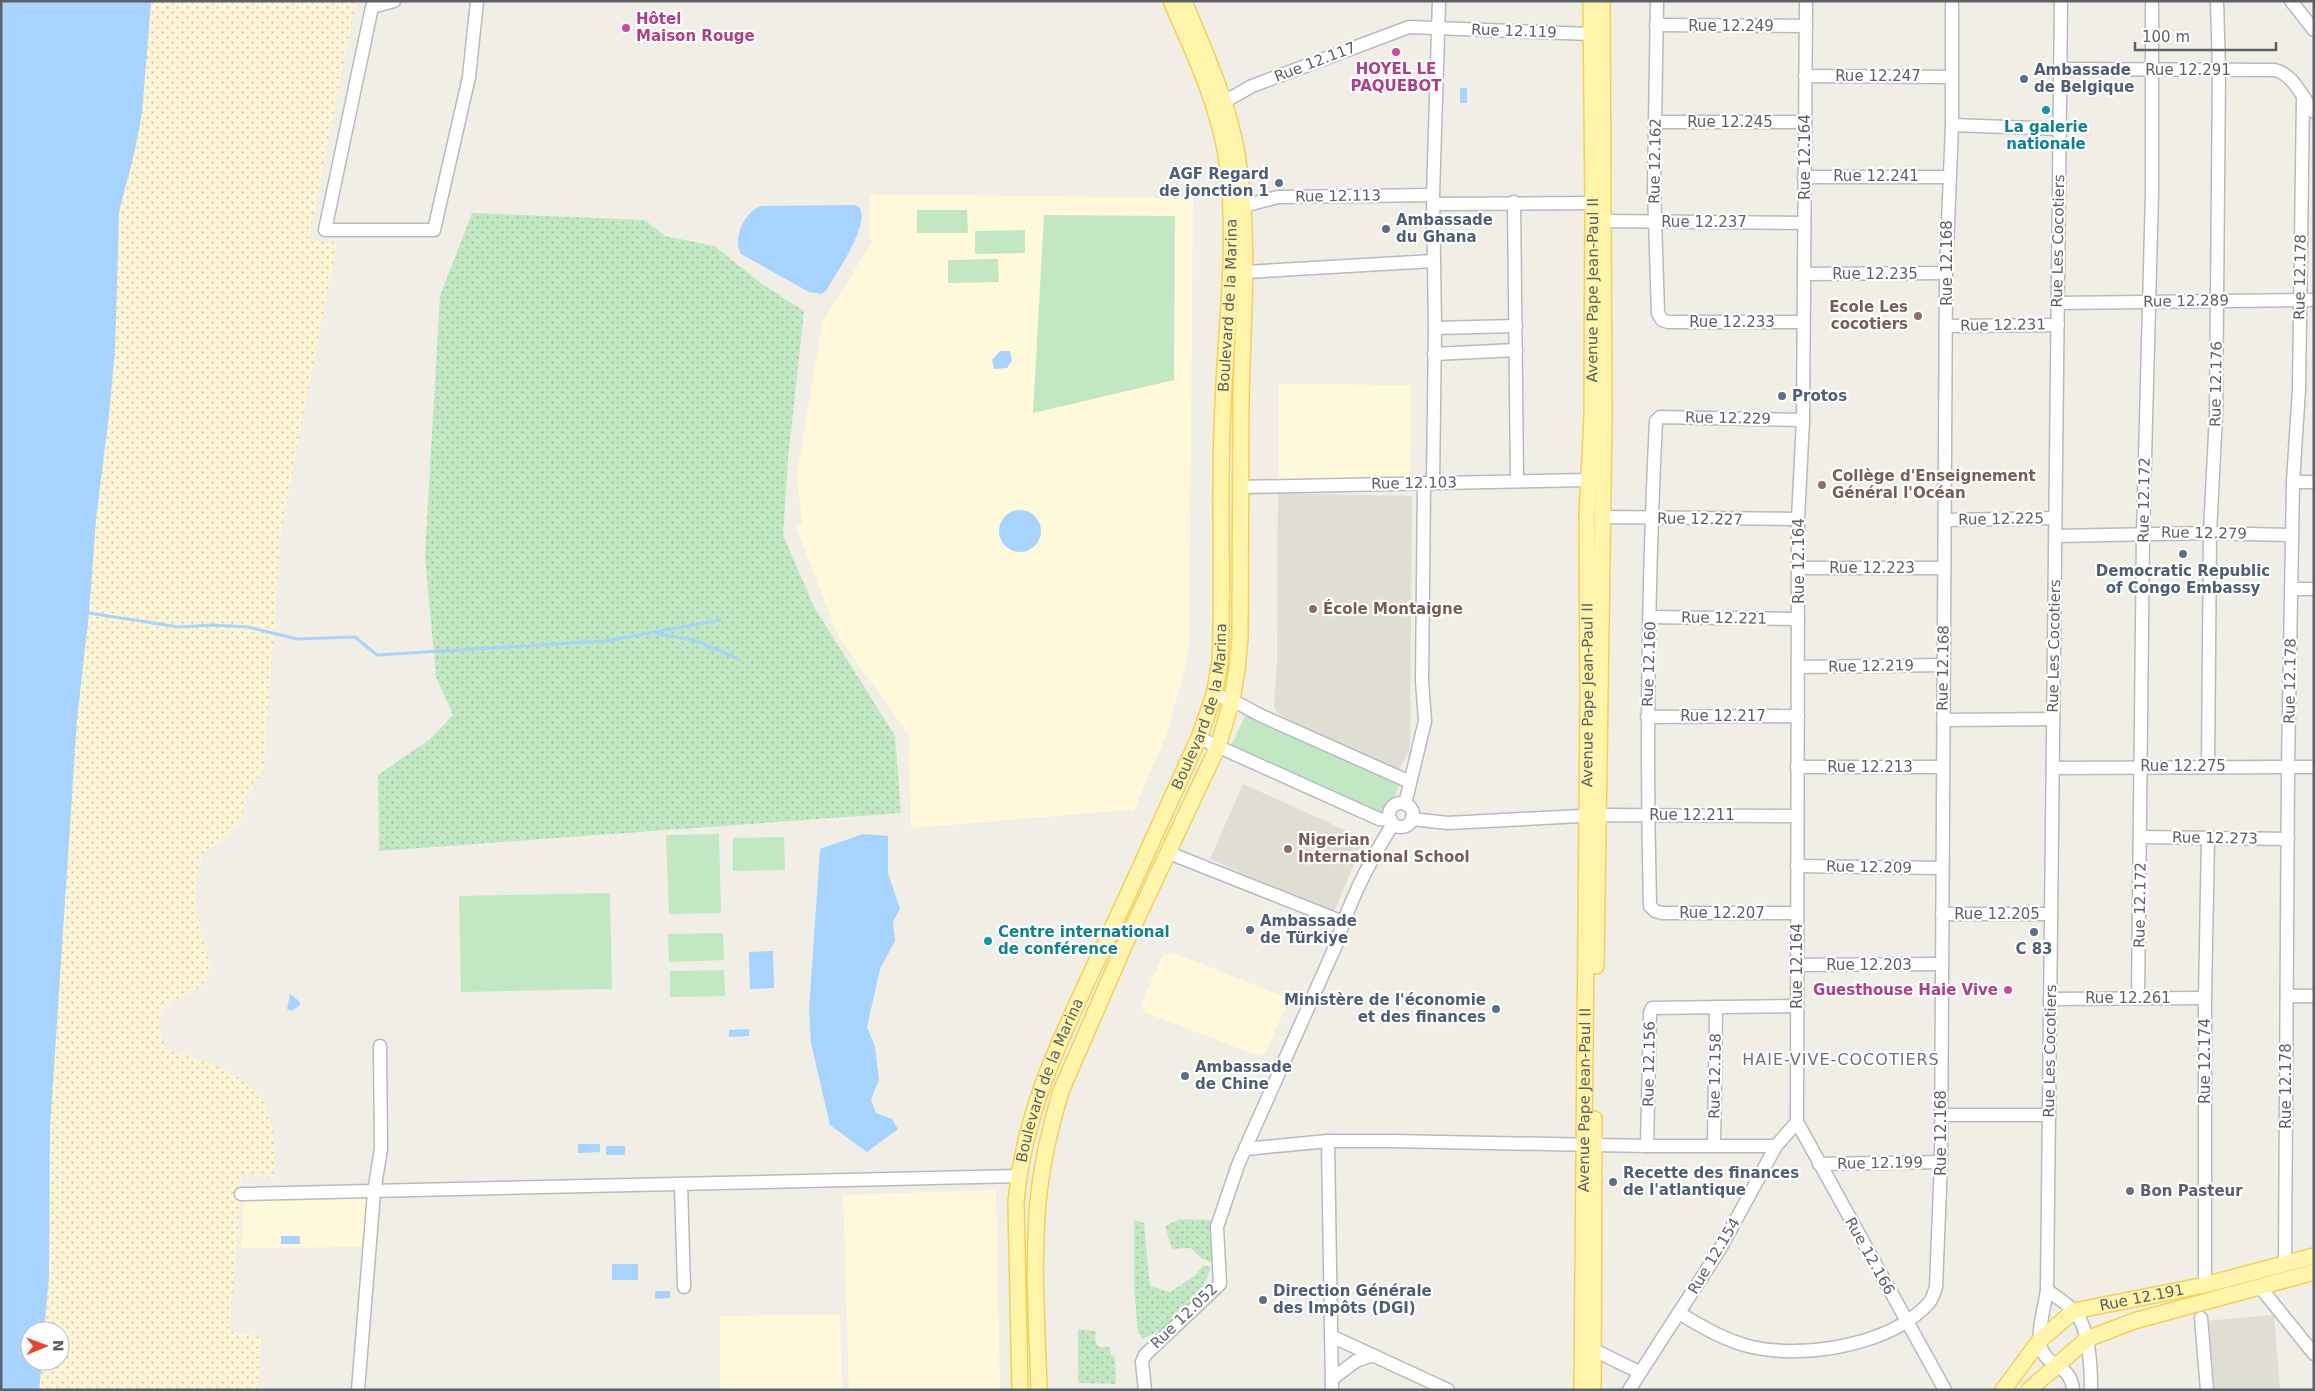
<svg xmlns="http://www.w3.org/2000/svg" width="2315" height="1391" font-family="'DejaVu Sans',sans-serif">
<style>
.commercial{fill:#fff8db}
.education{fill:#e0ddd3}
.grass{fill:url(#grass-dots)}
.sand{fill:url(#sand-dots)}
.park{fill:#c1e8c2}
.water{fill:#a6d4ff}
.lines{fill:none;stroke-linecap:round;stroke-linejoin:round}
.stream{stroke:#a6d4ff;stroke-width:3}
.minor-casing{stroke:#b7babf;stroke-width:15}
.major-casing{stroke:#f7d057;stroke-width:18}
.minor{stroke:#fff;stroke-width:12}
.major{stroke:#fff5ab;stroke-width:15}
.hotel-dot{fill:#d1479c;stroke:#fff;stroke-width:2}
.service-dot{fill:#5c6f8a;stroke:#fff;stroke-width:2}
.culture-dot{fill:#0f9aa8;stroke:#fff;stroke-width:2}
.education-dot{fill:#8d6e63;stroke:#fff;stroke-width:2}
.worship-dot{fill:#6b7280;stroke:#fff;stroke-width:2}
.labels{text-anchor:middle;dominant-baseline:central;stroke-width:4.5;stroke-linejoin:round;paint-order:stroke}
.hotel-label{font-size:15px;font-weight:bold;fill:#b23c85;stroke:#fff;text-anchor:start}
.street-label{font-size:15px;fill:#5d6066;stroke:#fff}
.service-label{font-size:15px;font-weight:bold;fill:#4e5e75;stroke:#fff;text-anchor:start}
.culture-label{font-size:15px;font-weight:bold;fill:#0d838f;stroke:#fff}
.education-label{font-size:15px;font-weight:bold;fill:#785e54;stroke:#fff;text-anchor:start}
.worship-label{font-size:15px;font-weight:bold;fill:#5b616d;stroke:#fff;text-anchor:start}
.neighbourhood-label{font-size:16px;letter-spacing:1px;fill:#6e7278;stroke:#fff}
</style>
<defs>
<pattern id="grass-dots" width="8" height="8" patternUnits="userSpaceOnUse" patternTransform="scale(1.25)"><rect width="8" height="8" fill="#c1e8c2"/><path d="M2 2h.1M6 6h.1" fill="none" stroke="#a0bfa1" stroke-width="1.8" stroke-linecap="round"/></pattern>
<pattern id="sand-dots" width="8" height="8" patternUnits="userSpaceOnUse" patternTransform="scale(1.25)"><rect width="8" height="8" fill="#fcf4d4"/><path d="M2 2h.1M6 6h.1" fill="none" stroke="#cfc9b0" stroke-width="1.8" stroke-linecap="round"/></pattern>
</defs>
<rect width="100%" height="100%" fill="#f0eee5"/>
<g class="commercial">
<path d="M870,194L1193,198L1189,642L1186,665L1168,731L1133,812L1129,810L911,828L909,735L838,636L796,527L802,523L797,474L822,323L872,242L869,236Z"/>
<path d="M1279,384L1411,385L1410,480L1279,479Z"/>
<path d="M1172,952L1285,997L1287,1004L1265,1053L1259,1056L1144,1012L1141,1004L1163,955Z"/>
<path d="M996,1190L1000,1390H849L843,1195Z"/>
<path d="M244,1197H370L363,1247L241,1248Z"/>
<path d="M840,1314L842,1390H720V1316Z"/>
</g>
<g class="education">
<path d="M1278,493L1412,496L1410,748L1397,775L1277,713L1274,706L1277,660Z"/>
<path d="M1243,784L1365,839L1333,914L1210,859Z"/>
<path d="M2274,1315L2280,1390H2211L2205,1321Z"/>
</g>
<g class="grass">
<path d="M472,213L645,220L665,236L714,246L765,286L804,311L788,459L783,535L814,607L895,736L901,813L379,851L378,775L429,740L453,715L436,677L425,555L440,296Z"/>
<path d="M1180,1219L1214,1220L1213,1263L1201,1258L1191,1248L1172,1249L1165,1226Z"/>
<path d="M1134,1220L1144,1223L1150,1286L1170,1292L1193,1277L1204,1265L1211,1268L1200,1292L1184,1307L1176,1322L1143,1339L1138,1333L1134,1287Z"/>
<path d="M1078,1329L1096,1331L1095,1339L1097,1345L1100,1347H1110L1111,1355L1115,1356L1116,1384L1078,1383Z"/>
</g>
<path class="sand" d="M151,1H356L309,239L337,243L281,532L264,768L248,796L239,824L225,839L203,853L196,880L195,907L211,967L204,985C172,1003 147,1004 166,1048C196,1060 238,1069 259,1095C276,1116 275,1153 274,1178L242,1174L230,1331L261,1337L258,1390H39L42,1361H60V1331H44L49,1277L50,1128L77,719L89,613L96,519L109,414L115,351L119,212L134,154L142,113Z"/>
<g class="park">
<path d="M917,210H967L968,233H917Z"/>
<path d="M1044,215L1175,216L1174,380L1033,413Z"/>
<path d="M1025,230V253L975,254V231Z"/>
<path d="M998,259L999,282L948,283V260Z"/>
<path d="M1247,712L1400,784L1384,818L1231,746Z"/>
<path d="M719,834L721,913L669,914L666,835Z"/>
<path d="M784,837L785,870L733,871V838Z"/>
<path d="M610,893L612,989L461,992L459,896Z"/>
<path d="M723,933L724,960L669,962L668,934Z"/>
<path d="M724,970L725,996L670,997V971Z"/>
</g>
<g class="water">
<path d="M1,1H151L142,113L134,154L119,212L115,351L109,414L96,519L89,613L77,719L50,1128L49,1277L44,1331H30V1361H42L39,1390H1Z"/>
<rect x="1460" y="88" width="7" height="15"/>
<path d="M854,205L860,208C869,227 836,273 826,291L821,294L809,292L741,254C732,239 745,211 761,206Z"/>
<path d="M1000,351H1010L1012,360L1007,368L994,369L992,360Z"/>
<circle cx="1020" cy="531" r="21"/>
<path d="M863,834L888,836V873L900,909L893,922L895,941L880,969L867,1027L875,1047L879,1080L871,1099L876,1113L892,1119L898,1129L867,1152L830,1125L811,1043L809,1010L820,849Z"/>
<path d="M773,951L774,988L750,989L749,952Z"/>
<path d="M290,994L299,1001L300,1005L292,1011L287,1009Z"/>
<path d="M749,1029V1036L729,1037V1030Z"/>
<path d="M578,1144H600V1152L578,1153Z"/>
<rect x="606" y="1146" width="19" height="9"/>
<rect x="281" y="1236" width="19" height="8"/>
<rect x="612" y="1264" width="26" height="16"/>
<path d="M655,1291H670V1298L655,1299Z"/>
</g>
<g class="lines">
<g class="stream">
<path d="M89,613L179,627L212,625L248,627L297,639L355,637L377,655L606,641L720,620"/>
<path d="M658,634L694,640L739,659"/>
</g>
<g class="minor-casing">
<g id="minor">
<path d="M394,1L372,7L325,230H434L469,77L477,1"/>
<path d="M1657,1L1654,187L1658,313L1662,320L1668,322H1803"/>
<path d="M1806,1L1803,420L1798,519L1797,1122L1945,1390"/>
<path d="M2061,1L2047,1290C2045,1305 2036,1335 2041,1348C2048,1368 2071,1364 2073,1390"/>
<path d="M2291,1L2314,30"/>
<path d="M1656,25L1806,26"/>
<path d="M2060,69L2275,70C2294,75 2302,97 2314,112"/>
<path d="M1805,76L1951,77"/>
<path d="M1224,102L1252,86L1409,27L1591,34"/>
<path d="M1656,122H1805"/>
<path d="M1952,125L2060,129"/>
<path d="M1804,177H1949"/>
<path d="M1514,202L1517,481"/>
<path d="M1433,204L1593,203"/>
<path d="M1244,206L1278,197L1433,195"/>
<path d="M1604,221L1804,223"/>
<path d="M1245,272L1433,261"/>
<path d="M1804,274L1946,273"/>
<path d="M2058,303L2314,300"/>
<path d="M1948,326L2058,325"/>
<path d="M1435,328L1516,326"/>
<path d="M1434,354L1516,350"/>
<path d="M2293,482H2314"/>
<path d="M1433,483L1435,328L1433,195L1439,1"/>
<path d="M1241,487L1588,480"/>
<path d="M1601,517L1798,519"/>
<path d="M1946,520L2055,518"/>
<path d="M2055,536L2210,533L2292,535"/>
<path d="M1799,568H1944"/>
<path d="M2291,589H2314"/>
<path d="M1650,617L1798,619"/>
<path d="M1799,667L1943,665"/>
<path d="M1214,695L1232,700L1262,716L1410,782"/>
<path d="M1647,717L1798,716"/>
<path d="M1943,720L2053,719"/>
<path d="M1199,738L1379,819L1391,820"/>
<path d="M2208,766L2210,533L2216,414L2219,70L2217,1"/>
<path d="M1797,767H1942"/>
<path d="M2053,768L2314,767"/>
<circle cx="1401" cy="815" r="12"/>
<path d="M1405,804L1425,721L1422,681L1424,483"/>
<path d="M1412,819L1448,823L1599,815L1797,816"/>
<path d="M2141,837L2288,839"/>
<path d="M1169,853L1343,922"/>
<path d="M1797,866L1942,868"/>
<path d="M1796,913H1662L1655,911L1650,906C1646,744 1648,583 1656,421L1660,417L1803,420"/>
<path d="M1942,914H2051"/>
<path d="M1797,965L1941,964"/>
<path d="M2287,996H2314"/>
<path d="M2138,998L2143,533L2152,193V1"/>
<path d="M2050,999L2205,998"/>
<path d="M1942,1115H2049"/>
<path d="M1328,1141L1332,1390"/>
<path d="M1647,1146L1650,1013L1652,1008L1797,1006"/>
<path d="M1714,1146L1716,1007"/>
<path d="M1245,1149L1336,945C1349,901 1369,862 1393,824"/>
<path d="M1819,1164L1941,1162"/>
<path d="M681,1185L684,1287"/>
<path d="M241,1194L1018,1176"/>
<path d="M2285,1265L2288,767L2293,482L2299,389L2303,98"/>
<path d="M2205,1285V998L2208,838"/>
<path d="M2260,1287L2314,1354"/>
<path d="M2047,1290C2055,1296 2065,1302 2073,1310C2090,1326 2091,1367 2091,1390"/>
<path d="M1679,1313C1702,1327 1726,1341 1752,1347C1804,1359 1890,1345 1928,1304C1932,1300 1934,1293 1936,1287L1941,1162L1946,273L1952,125V1"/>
<path d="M2201,1318L2207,1390"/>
<path d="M1331,1336L1448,1390"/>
<path d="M1594,1350L1639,1372"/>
<path d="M1332,1379L1356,1361L1373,1355"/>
<path d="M358,1390L374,1192L381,1149L380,1046"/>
<path d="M1145,1390L1142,1362L1145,1355L1220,1284L1217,1227L1238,1165L1245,1149L1328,1141H1391L1647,1146H1776"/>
<path d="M1629,1390L1720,1249L1776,1146L1797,1122"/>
</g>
</g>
<g class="major-casing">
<g id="major">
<path d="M1596,966L1604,419L1602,1"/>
<path id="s1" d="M1020,1390L1016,1202C1025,1102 1068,1024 1109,935C1140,869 1169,803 1199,738L1214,695L1220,662C1224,577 1218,491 1223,406C1226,327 1237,248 1228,168C1221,110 1195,55 1171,1"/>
<path d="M1039,1390C1037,1324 1032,1257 1039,1192C1043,1158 1051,1124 1061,1091L1125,944L1218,746L1232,700L1237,669L1240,638C1240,557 1240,476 1241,396C1243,315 1250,235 1237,154C1228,101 1204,51 1184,1"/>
<path id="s2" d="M1582,1390L1588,697L1587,515L1592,418L1593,203L1591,1"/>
<path d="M1593,1390L1594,1119"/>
<path id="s3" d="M2003,1390L2040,1340L2074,1311L2205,1285L2314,1256"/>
<path d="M2029,1390L2087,1339L2134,1321L2314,1272"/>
</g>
</g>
<use href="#minor" class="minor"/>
<use href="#major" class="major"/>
</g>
<g class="hotel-dot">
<circle cx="626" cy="28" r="5"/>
<circle cx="1396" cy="52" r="5"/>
<circle cx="2008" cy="990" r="5"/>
</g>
<g class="service-dot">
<circle cx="2024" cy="79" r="5"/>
<circle cx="1279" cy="183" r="5"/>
<circle cx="1386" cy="229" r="5"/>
<circle cx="1782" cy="396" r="5"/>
<circle cx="2183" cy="554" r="5"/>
<circle cx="1250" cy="930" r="5"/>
<circle cx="2034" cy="932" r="5"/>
<circle cx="1496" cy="1009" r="5"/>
<circle cx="1185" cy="1076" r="5"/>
<circle cx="1613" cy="1182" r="5"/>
<circle cx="1263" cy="1300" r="5"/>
</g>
<g class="culture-dot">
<circle cx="2046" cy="110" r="5"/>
<circle cx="988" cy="941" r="5"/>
</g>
<g class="education-dot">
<circle cx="1918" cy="316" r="5"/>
<circle cx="1822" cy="485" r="5"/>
<circle cx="1313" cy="609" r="5"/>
<circle cx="1288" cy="849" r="5"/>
</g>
<circle class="worship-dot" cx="2130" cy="1191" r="5"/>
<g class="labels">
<g class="hotel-label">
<text x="636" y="19">Hôtel<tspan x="636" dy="17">Maison Rouge</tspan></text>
<text x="1396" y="69" text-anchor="middle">HOYEL LE<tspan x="1396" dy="17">PAQUEBOT</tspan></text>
<text x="1998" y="990" text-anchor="end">Guesthouse Haie Vive</text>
</g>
<g class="street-label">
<text x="1731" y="26">Rue 12.249</text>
<text transform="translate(1514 31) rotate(2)">Rue 12.119</text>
<text transform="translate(1315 62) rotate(-21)">Rue 12.117</text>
<text x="2188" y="70">Rue 12.291</text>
<text x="1878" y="76">Rue 12.247</text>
<text x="1730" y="122">Rue 12.245</text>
<text transform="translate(1805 157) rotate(-90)">Rue 12.164</text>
<text transform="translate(1655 161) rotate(-89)">Rue 12.162</text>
<text x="1876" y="176">Rue 12.241</text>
<text transform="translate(1338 196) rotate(-1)">Rue 12.113</text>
<text x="1704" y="222">Rue 12.237</text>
<text transform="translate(2058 241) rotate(-89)">Rue Les Cocotiers</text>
<text transform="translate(1947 263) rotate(-90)">Rue 12.168</text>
<text x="1875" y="274">Rue 12.235</text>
<text transform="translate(2300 277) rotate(-89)">Rue 12.178</text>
<text stroke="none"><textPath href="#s2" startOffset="1100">Avenue Pape Jean-Paul II</textPath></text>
<text transform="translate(2186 301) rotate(-1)">Rue 12.289</text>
<text stroke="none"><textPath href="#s1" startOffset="1125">Boulevard de la Marina</textPath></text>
<text x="1732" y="322">Rue 12.233</text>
<text transform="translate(2003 325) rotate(-1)">Rue 12.231</text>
<text transform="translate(2216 384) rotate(-89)">Rue 12.176</text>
<text transform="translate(1728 418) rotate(1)">Rue 12.229</text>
<text transform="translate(1414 483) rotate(-1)">Rue 12.103</text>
<text transform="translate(2144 500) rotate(-89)">Rue 12.172</text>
<text transform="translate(1700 519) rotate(1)">Rue 12.227</text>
<text transform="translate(2001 519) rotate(-1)">Rue 12.225</text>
<text transform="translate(2204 533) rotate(1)">Rue 12.279</text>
<text transform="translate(1799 561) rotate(-90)">Rue 12.164</text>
<text x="1872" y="568">Rue 12.223</text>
<text transform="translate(1724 618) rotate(1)">Rue 12.221</text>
<text transform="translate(2054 646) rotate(-89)">Rue Les Cocotiers</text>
<text transform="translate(1649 664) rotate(-88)">Rue 12.160</text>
<text transform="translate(1871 666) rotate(-1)">Rue 12.219</text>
<text transform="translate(1943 668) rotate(-89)">Rue 12.168</text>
<text transform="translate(2290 681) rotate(-89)">Rue 12.178</text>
<text stroke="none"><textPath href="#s2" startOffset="695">Avenue Pape Jean-Paul II</textPath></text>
<text stroke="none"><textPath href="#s1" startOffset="720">Boulevard de la Marina</textPath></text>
<text x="1723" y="716">Rue 12.217</text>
<text x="2183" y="766">Rue 12.275</text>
<text x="1870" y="767">Rue 12.213</text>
<text x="1692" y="815">Rue 12.211</text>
<text transform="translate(2215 838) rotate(1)">Rue 12.273</text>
<text transform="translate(1869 867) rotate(1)">Rue 12.209</text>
<text transform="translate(2140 905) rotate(-89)">Rue 12.172</text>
<text x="1722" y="913">Rue 12.207</text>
<text x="1997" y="914">Rue 12.205</text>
<text x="1869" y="965">Rue 12.203</text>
<text transform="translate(1797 966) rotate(-90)">Rue 12.164</text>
<text x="2128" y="998">Rue 12.261</text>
<text transform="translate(2050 1051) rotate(-89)">Rue Les Cocotiers</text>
<text transform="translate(2205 1061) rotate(-90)">Rue 12.174</text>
<text transform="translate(1649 1064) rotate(-89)">Rue 12.156</text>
<text transform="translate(1715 1076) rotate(-89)">Rue 12.158</text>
<text stroke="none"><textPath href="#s1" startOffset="315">Boulevard de la Marina</textPath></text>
<text transform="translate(2286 1086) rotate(-90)">Rue 12.178</text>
<text stroke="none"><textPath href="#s2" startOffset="290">Avenue Pape Jean-Paul II</textPath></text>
<text transform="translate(1941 1133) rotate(-90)">Rue 12.168</text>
<text transform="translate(1880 1163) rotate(-1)">Rue 12.199</text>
<text transform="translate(1714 1256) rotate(-59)">Rue 12.154</text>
<text transform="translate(1870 1256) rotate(61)">Rue 12.166</text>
<text stroke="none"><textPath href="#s3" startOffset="176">Rue 12.191</textPath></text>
<text transform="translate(1184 1316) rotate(-44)">Rue 12.052</text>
</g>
<g class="service-label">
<text x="2034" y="70">Ambassade<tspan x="2034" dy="17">de Belgique</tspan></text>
<text x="1269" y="174" text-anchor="end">AGF Regard<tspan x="1269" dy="17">de jonction 1</tspan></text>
<text x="1396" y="220">Ambassade<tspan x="1396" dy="17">du Ghana</tspan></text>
<text x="1792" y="396">Protos</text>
<text x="2183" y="571" text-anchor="middle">Democratic Republic<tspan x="2183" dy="17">of Congo Embassy</tspan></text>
<text x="1260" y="921">Ambassade<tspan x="1260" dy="17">de Türkiye</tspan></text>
<text x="2034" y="949" text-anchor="middle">C 83</text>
<text x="1486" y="1000" text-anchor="end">Ministère de l'économie<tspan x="1486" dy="17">et des finances</tspan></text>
<text x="1195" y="1067">Ambassade<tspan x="1195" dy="17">de Chine</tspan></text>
<text x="1623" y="1173">Recette des finances<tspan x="1623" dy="17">de l'atlantique</tspan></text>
<text x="1273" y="1291">Direction Générale<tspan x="1273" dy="17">des Impôts (DGI)</tspan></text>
</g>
<g class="culture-label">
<text x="2046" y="127">La galerie<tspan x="2046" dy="17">nationale</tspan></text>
<text x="998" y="932" text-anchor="start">Centre international<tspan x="998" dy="17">de conférence</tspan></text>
</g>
<g class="education-label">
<text x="1908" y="307" text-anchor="end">Ecole Les<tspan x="1908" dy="17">cocotiers</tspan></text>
<text x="1832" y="476">Collège d'Enseignement<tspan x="1832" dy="17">Général l'Océan</tspan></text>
<text x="1323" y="609">École Montaigne</text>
<text x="1298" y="840">Nigerian<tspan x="1298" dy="17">International School</tspan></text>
</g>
<g class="worship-label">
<text x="2140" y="1191">Bon Pasteur</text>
</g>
<g class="neighbourhood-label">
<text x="1841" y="1059">HAIE-VIVE-COCOTIERS</text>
</g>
</g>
<rect width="2315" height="1391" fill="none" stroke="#5d6066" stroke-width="5"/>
<g transform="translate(45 1346) rotate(89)"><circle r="24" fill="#ffffff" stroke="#bebfc2"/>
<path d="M0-4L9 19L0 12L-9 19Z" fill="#f0422b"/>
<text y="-8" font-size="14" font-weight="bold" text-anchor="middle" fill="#5d6066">N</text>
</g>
<path d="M2135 42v8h141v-8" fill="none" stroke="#5d6066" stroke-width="2.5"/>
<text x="2142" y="42" font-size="15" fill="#5d6066" stroke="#ffffff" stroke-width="4" paint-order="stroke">100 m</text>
</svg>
